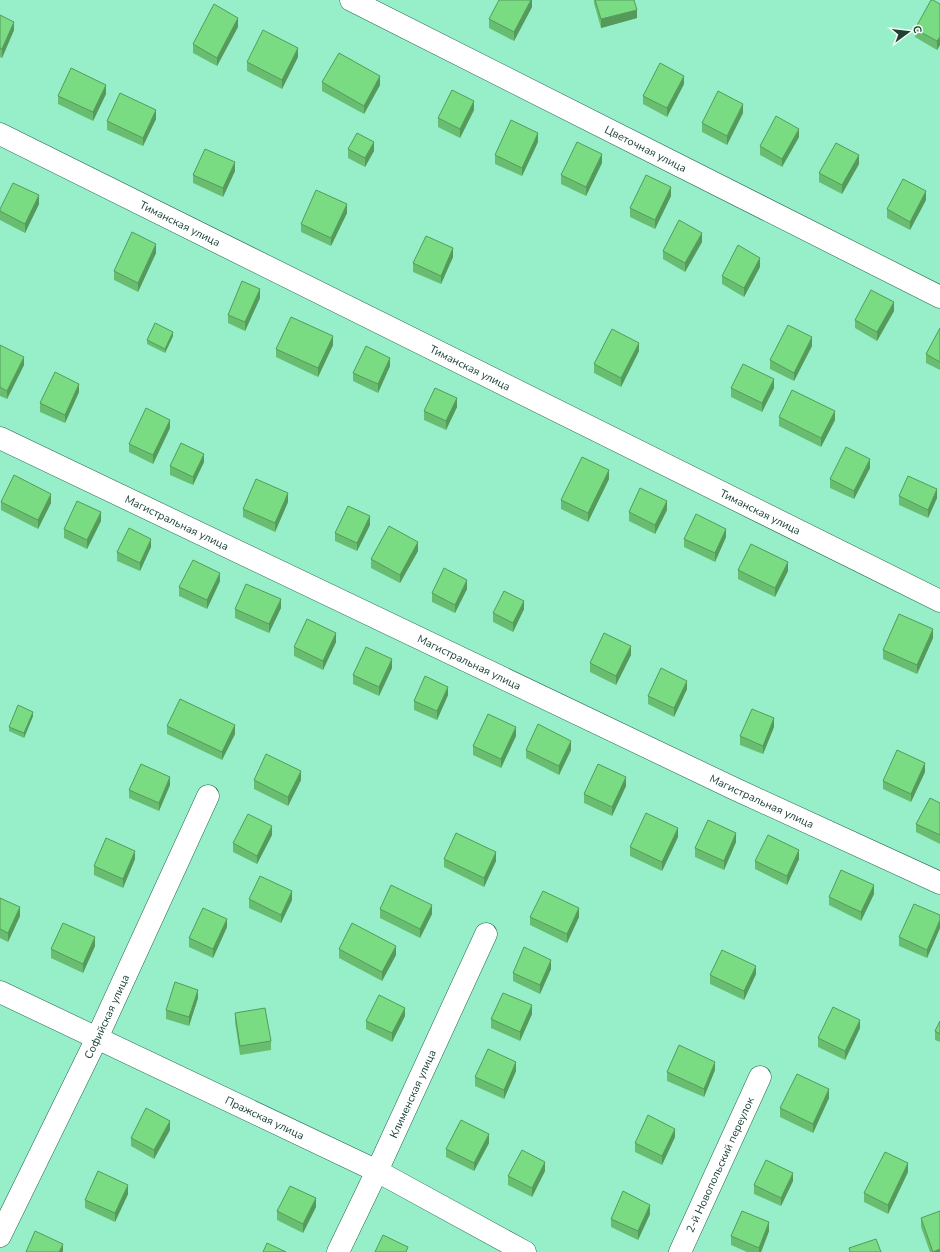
<svg xmlns="http://www.w3.org/2000/svg" width="940" height="1252" font-family="'Nunito Sans',sans-serif">
<style>
.lines{fill:none;stroke-linecap:round;stroke-linejoin:round}
.minor-casing{stroke:#22664e;stroke-width:23}
.minor{stroke:#fff;stroke-width:22}
.wall{fill:#69bd70}
.shaded-wall{fill:#559a5b}
.building{fill:#7adc82;stroke:#559a5b}
.labels{text-anchor:middle;dominant-baseline:central;stroke-width:4;stroke-linejoin:round;paint-order:stroke}
.street-label{font-size:11px;fill:#1e4335;stroke:#f5fdf9}
</style>
<rect width="100%" height="100%" fill="#97efca"/>
<g class="lines">
<g class="minor-casing">
<g id="minor">
<path id="s1" d="M351,0L940,297"/>
<path id="s2" d="M0,134L940,601"/>
<path id="s3" d="M0,438L735,789L940,883"/>
<path id="s4" d="M0,992L377,1171L525,1252"/>
<path id="s5" d="M0,1236L97,1038L208,796"/>
<path id="s6" d="M338,1252L377,1171L486,934"/>
<path id="s7" d="M680,1252L760,1077"/>
</g>
</g>
<use href="#minor" class="minor"/>
</g>
<g class="wall">
<path d="M532,0V7L514,41L489,28V19Z"/>
<path d="M594,0H634L637,18L601,28L594,3Z"/>
<path d="M940,4V45L937,50L915,37V29Z"/>
<path d="M0,15L14,30L2,58L0,57Z"/>
<path d="M238,27L217,66L193,53V44Z"/>
<path d="M298,57L282,89L247,71V62Z"/>
<path d="M322,82L380,85L364,114L322,91Z"/>
<path d="M684,84L667,117L643,104V96Z"/>
<path d="M106,94L93,121L58,104V96Z"/>
<path d="M474,110L460,138L438,127V118Z"/>
<path d="M743,113L727,145L702,132V123Z"/>
<path d="M156,119L143,146L107,130V121Z"/>
<path d="M799,137L782,167L760,155V146Z"/>
<path d="M538,142L522,176L495,164V155Z"/>
<path d="M348,149L374,151L365,167L348,158Z"/>
<path d="M602,163L586,196L561,184V175Z"/>
<path d="M859,164L842,194L819,182V173Z"/>
<path d="M235,171L223,197L193,183V175Z"/>
<path d="M671,196L655,229L630,217V208Z"/>
<path d="M926,200L910,230L887,218V209Z"/>
<path d="M39,204L25,233L0,220V211Z"/>
<path d="M347,213L331,246L301,232V224Z"/>
<path d="M702,242L685,272L663,259V251Z"/>
<path d="M156,253L138,292L114,280V271Z"/>
<path d="M453,257L441,284L413,272V263Z"/>
<path d="M760,267L744,297L722,284V276Z"/>
<path d="M260,298L245,331L228,323V315Z"/>
<path d="M894,311L877,341L855,328V320Z"/>
<path d="M940,328V370L926,363V354Z"/>
<path d="M173,336L165,353L147,344V340Z"/>
<path d="M0,345L24,365L7,399L0,396Z"/>
<path d="M333,345L318,377L276,357V349Z"/>
<path d="M812,346L794,381L770,369V360Z"/>
<path d="M639,351L621,387L594,373V364Z"/>
<path d="M390,366L378,393L353,381V373Z"/>
<path d="M731,388H774L762,412L731,397Z"/>
<path d="M79,392L65,423L40,412V403Z"/>
<path d="M457,407L446,430L424,420V411Z"/>
<path d="M779,417L835,420L821,447L779,426Z"/>
<path d="M170,428L153,464L129,452V444Z"/>
<path d="M204,462L193,485L170,475V466Z"/>
<path d="M870,468L854,499L830,488V479Z"/>
<path d="M609,479L588,522L561,509V500Z"/>
<path d="M899,496L937,498L928,518L899,505Z"/>
<path d="M1,502L51,503L38,529L1,510Z"/>
<path d="M288,502L275,532L243,517V509Z"/>
<path d="M667,510L655,534L629,521V512Z"/>
<path d="M101,521L87,549L64,538V529Z"/>
<path d="M370,525L357,551L335,541V533Z"/>
<path d="M726,537L715,562L684,547V539Z"/>
<path d="M151,547L140,571L117,561V552Z"/>
<path d="M418,551L400,583L371,568V559Z"/>
<path d="M738,570L788,571L775,597L738,579Z"/>
<path d="M220,581L207,609L179,596V587Z"/>
<path d="M467,589L455,613L432,602V593Z"/>
<path d="M281,608L269,633L235,618V609Z"/>
<path d="M524,609L513,632L493,622V613Z"/>
<path d="M933,638L917,674L883,659V650Z"/>
<path d="M336,642L323,670L294,656V647Z"/>
<path d="M631,655L616,685L590,672V663Z"/>
<path d="M392,668L379,696L353,684V675Z"/>
<path d="M687,689L674,717L648,704V696Z"/>
<path d="M448,695L437,720L414,710V701Z"/>
<path d="M33,716L24,738L9,731V727Z"/>
<path d="M167,726L235,734L222,760L167,734Z"/>
<path d="M774,727L763,754L740,745V736Z"/>
<path d="M516,736L501,768L473,755V746Z"/>
<path d="M526,750H571L559,775L526,758Z"/>
<path d="M925,772L911,802L883,789V781Z"/>
<path d="M254,780H301L288,806L254,789Z"/>
<path d="M170,785L159,811L129,798V790Z"/>
<path d="M626,786L612,816L584,803V794Z"/>
<path d="M940,803V844L916,832V824Z"/>
<path d="M272,835L257,864L233,852V843Z"/>
<path d="M678,837L662,871L630,856V847Z"/>
<path d="M736,842L724,870L695,857V848Z"/>
<path d="M135,859L123,888L94,875V866Z"/>
<path d="M444,859L496,861L484,887L444,867Z"/>
<path d="M799,859L787,885L755,869V861Z"/>
<path d="M874,894L861,921L829,905V897Z"/>
<path d="M0,898L20,916L8,942L0,938Z"/>
<path d="M249,899L292,900L281,923L249,908Z"/>
<path d="M380,909L432,914L420,938L380,918Z"/>
<path d="M940,915V928L927,958L899,946V937Z"/>
<path d="M530,917H579L567,943L530,925Z"/>
<path d="M227,927L213,958L189,947V938Z"/>
<path d="M95,946L83,973L51,958V949Z"/>
<path d="M339,949L396,955L382,981L339,958Z"/>
<path d="M551,969L540,994L513,981V973Z"/>
<path d="M756,974L744,1000L710,984V975Z"/>
<path d="M198,998L189,1026L166,1019V1010Z"/>
<path d="M235,1013L271,1041V1050L240,1055L235,1022Z"/>
<path d="M532,1014L520,1041L491,1028V1019Z"/>
<path d="M405,1016L392,1042L366,1029V1021Z"/>
<path d="M940,1021V1042L935,1040V1031Z"/>
<path d="M860,1028L845,1060L818,1047V1038Z"/>
<path d="M715,1070L704,1097L667,1081V1072Z"/>
<path d="M516,1071L504,1099L475,1086V1077Z"/>
<path d="M829,1098L813,1133L780,1117V1108Z"/>
<path d="M170,1130L154,1159L131,1146V1138Z"/>
<path d="M675,1137L662,1165L635,1152V1143Z"/>
<path d="M489,1143L474,1171L446,1157V1149Z"/>
<path d="M545,1171L532,1197L508,1185V1176Z"/>
<path d="M908,1172L888,1214L864,1202V1193Z"/>
<path d="M793,1181L781,1206L754,1194V1185Z"/>
<path d="M128,1194L115,1222L85,1208V1200Z"/>
<path d="M316,1207L303,1233L277,1220V1211Z"/>
<path d="M650,1214L638,1240L611,1227V1219Z"/>
<path d="M921,1218L940,1252H930L921,1227Z"/>
<path d="M769,1231L761,1252H747L731,1245V1236Z"/>
</g>
<g class="shaded-wall">
<path d="M531,0H532V7L514,41V32Z"/>
<path d="M637,10V18L601,28V19Z"/>
<path d="M238,18V27L217,66V58Z"/>
<path d="M14,22V30L2,58V49Z"/>
<path d="M940,37V45L937,50V41Z"/>
<path d="M298,48V57L282,89V80Z"/>
<path d="M380,76V85L364,114V106Z"/>
<path d="M684,76V84L667,117V108Z"/>
<path d="M106,85V94L93,121V112Z"/>
<path d="M474,101V110L460,138V129Z"/>
<path d="M743,104V113L727,145V136Z"/>
<path d="M156,110V119L143,146V138Z"/>
<path d="M799,129V137L782,167V159Z"/>
<path d="M538,133V142L522,176V168Z"/>
<path d="M374,142V151L365,167V158Z"/>
<path d="M602,154V163L586,196V187Z"/>
<path d="M859,155V164L842,194V185Z"/>
<path d="M235,162V171L223,197V188Z"/>
<path d="M671,187V196L655,229V220Z"/>
<path d="M926,191V200L910,230V222Z"/>
<path d="M39,195V204L25,233V224Z"/>
<path d="M347,204V213L331,246V238Z"/>
<path d="M702,233V242L685,272V263Z"/>
<path d="M156,244V253L138,292V283Z"/>
<path d="M453,248V257L441,284V276Z"/>
<path d="M760,258V267L744,297V288Z"/>
<path d="M260,289V298L245,331V322Z"/>
<path d="M894,302V311L877,341V332Z"/>
<path d="M173,332V336L165,353V349Z"/>
<path d="M333,336V345L318,377V368Z"/>
<path d="M812,337V346L794,381V373Z"/>
<path d="M639,343V351L621,387V378Z"/>
<path d="M24,357V365L7,399V391Z"/>
<path d="M390,358V366L378,393V384Z"/>
<path d="M774,379V388L762,412V403Z"/>
<path d="M79,384V392L65,423V415Z"/>
<path d="M457,398V407L446,430V421Z"/>
<path d="M835,411V420L821,447V438Z"/>
<path d="M170,420V428L153,464V455Z"/>
<path d="M204,454V462L193,485V477Z"/>
<path d="M870,459V468L854,499V491Z"/>
<path d="M609,470V479L588,522V513Z"/>
<path d="M937,489V498L928,518V510Z"/>
<path d="M288,493V502L275,532V523Z"/>
<path d="M51,494V503L38,529V520Z"/>
<path d="M667,501V510L655,534V525Z"/>
<path d="M101,512V521L87,549V540Z"/>
<path d="M370,516V525L357,551V543Z"/>
<path d="M726,529V537L715,562V553Z"/>
<path d="M151,539V547L140,571V563Z"/>
<path d="M418,542V551L400,583V575Z"/>
<path d="M788,562V571L775,597V588Z"/>
<path d="M220,573V581L207,609V600Z"/>
<path d="M467,580V589L455,613V605Z"/>
<path d="M281,599V608L269,633V624Z"/>
<path d="M524,601V609L513,632V623Z"/>
<path d="M933,629V638L917,674V665Z"/>
<path d="M336,633V642L323,670V661Z"/>
<path d="M631,646V655L616,685V676Z"/>
<path d="M392,659V668L379,696V687Z"/>
<path d="M687,681V689L674,717V708Z"/>
<path d="M448,687V695L437,720V711Z"/>
<path d="M33,712V716L24,738V733Z"/>
<path d="M774,718V727L763,754V746Z"/>
<path d="M235,725V734L222,760V752Z"/>
<path d="M516,727V736L501,768V759Z"/>
<path d="M571,741V750L559,775V766Z"/>
<path d="M925,763V772L911,802V794Z"/>
<path d="M301,771V780L288,806V797Z"/>
<path d="M170,777V785L159,811V803Z"/>
<path d="M626,777V786L612,816V807Z"/>
<path d="M272,826V835L257,864V856Z"/>
<path d="M678,828V837L662,871V862Z"/>
<path d="M736,833V842L724,870V861Z"/>
<path d="M799,850V859L787,885V876Z"/>
<path d="M135,851V859L123,888V879Z"/>
<path d="M496,852V861L484,887V878Z"/>
<path d="M874,885V894L861,921V912Z"/>
<path d="M292,891V900L281,923V915Z"/>
<path d="M432,905V914L420,938V929Z"/>
<path d="M20,907V916L8,942V933Z"/>
<path d="M579,908V917L567,943V934Z"/>
<path d="M227,919V927L213,958V949Z"/>
<path d="M940,920V928L927,958V950Z"/>
<path d="M95,937V946L83,973V964Z"/>
<path d="M396,946V955L382,981V972Z"/>
<path d="M551,960V969L540,994V985Z"/>
<path d="M756,966V974L744,1000V991Z"/>
<path d="M198,990V998L189,1026V1017Z"/>
<path d="M532,1005V1014L520,1041V1032Z"/>
<path d="M405,1008V1016L392,1042V1033Z"/>
<path d="M860,1020V1028L845,1060V1051Z"/>
<path d="M516,1062V1071L504,1099V1090Z"/>
<path d="M715,1062V1070L704,1097V1089Z"/>
<path d="M829,1089V1098L813,1133V1124Z"/>
<path d="M170,1121V1130L154,1159V1150Z"/>
<path d="M675,1129V1137L662,1165V1156Z"/>
<path d="M489,1134V1143L474,1171V1163Z"/>
<path d="M545,1162V1171L532,1197V1188Z"/>
<path d="M908,1163V1172L888,1214V1205Z"/>
<path d="M793,1173V1181L781,1206V1198Z"/>
<path d="M128,1185V1194L115,1222V1213Z"/>
<path d="M316,1198V1207L303,1233V1224Z"/>
<path d="M650,1205V1214L638,1240V1231Z"/>
<path d="M769,1222V1231L761,1252H759V1248Z"/>
<path d="M63,1244V1252H59Z"/>
<path d="M940,1249V1252H933Z"/>
</g>
<g class="building">
<path d="M499,0H531L514,32L489,19Z"/>
<path d="M595,0H634L637,10L601,19Z"/>
<path d="M931,0H933L940,4V37L937,41L915,29Z"/>
<path d="M214,4L238,18L217,58L193,44Z"/>
<path d="M0,15L14,22L2,49L0,48Z"/>
<path d="M263,30L298,48L282,80L247,62Z"/>
<path d="M339,53L380,76L364,106L322,82Z"/>
<path d="M660,63L684,76L667,108L643,96Z"/>
<path d="M71,68L106,85L93,112L58,96Z"/>
<path d="M452,90L474,101L460,129L438,118Z"/>
<path d="M718,91L743,104L727,136L702,123Z"/>
<path d="M120,93L156,110L143,138L107,121Z"/>
<path d="M776,116L799,129L782,159L760,146Z"/>
<path d="M511,120L538,133L522,168L495,155Z"/>
<path d="M357,133L374,142L365,158L348,149Z"/>
<path d="M577,142L602,154L586,187L561,175Z"/>
<path d="M836,143L859,155L842,185L819,173Z"/>
<path d="M205,149L235,162L223,188L193,175Z"/>
<path d="M646,175L671,187L655,220L630,208Z"/>
<path d="M903,179L926,191L910,222L887,209Z"/>
<path d="M13,183L39,195L25,224L0,211V209Z"/>
<path d="M316,190L347,204L331,238L301,224Z"/>
<path d="M679,220L702,233L685,263L663,251Z"/>
<path d="M132,232L156,244L138,283L114,271Z"/>
<path d="M426,236L453,248L441,276L413,263Z"/>
<path d="M738,245L760,258L744,288L722,276Z"/>
<path d="M242,281L260,289L245,322L228,315Z"/>
<path d="M871,290L894,302L877,332L855,320Z"/>
<path d="M291,317L333,336L318,368L276,349Z"/>
<path d="M155,323L173,332L165,349L147,340Z"/>
<path d="M788,325L812,337L794,373L770,360Z"/>
<path d="M940,328V362L926,354Z"/>
<path d="M612,329L639,343L621,378L594,364Z"/>
<path d="M0,345L24,357L7,391L0,387Z"/>
<path d="M366,346L390,358L378,384L353,373Z"/>
<path d="M743,364L774,379L762,403L731,388Z"/>
<path d="M55,372L79,384L65,415L40,403Z"/>
<path d="M435,388L457,398L446,421L424,411Z"/>
<path d="M792,390L835,411L821,438L779,417Z"/>
<path d="M146,408L170,420L153,455L129,444Z"/>
<path d="M181,443L204,454L193,477L170,466Z"/>
<path d="M846,447L870,459L854,491L830,479Z"/>
<path d="M582,457L609,470L588,513L561,500Z"/>
<path d="M14,475L51,494L38,520L1,502Z"/>
<path d="M908,476L937,489L928,510L899,496Z"/>
<path d="M256,479L288,493L275,523L243,509Z"/>
<path d="M640,488L667,501L655,525L629,512Z"/>
<path d="M77,501L101,512L87,540L64,529Z"/>
<path d="M348,506L370,516L357,543L335,533Z"/>
<path d="M696,514L726,529L715,553L684,539Z"/>
<path d="M389,526L418,542L400,575L371,559Z"/>
<path d="M129,528L151,539L140,563L117,552Z"/>
<path d="M751,544L788,562L775,588L738,570Z"/>
<path d="M193,560L220,573L207,600L179,587Z"/>
<path d="M444,568L467,580L455,605L432,593Z"/>
<path d="M246,584L281,599L269,624L235,609Z"/>
<path d="M504,591L524,601L513,623L493,613Z"/>
<path d="M899,614L933,629L917,665L883,650Z"/>
<path d="M307,619L336,633L323,661L294,647Z"/>
<path d="M604,633L631,646L616,676L590,663Z"/>
<path d="M366,647L392,659L379,687L353,675Z"/>
<path d="M661,668L687,681L674,708L648,696Z"/>
<path d="M425,676L448,687L437,711L414,701Z"/>
<path d="M180,699L235,725L222,752L167,726Z"/>
<path d="M18,705L33,712L24,733L9,727Z"/>
<path d="M752,709L774,718L763,746L740,736Z"/>
<path d="M488,714L516,727L501,759L473,746Z"/>
<path d="M538,724L571,741L559,766L526,750Z"/>
<path d="M897,750L925,763L911,794L883,781Z"/>
<path d="M266,754L301,771L288,797L254,780Z"/>
<path d="M141,764L170,777L159,803L129,790Z"/>
<path d="M598,764L626,777L612,807L584,794Z"/>
<path d="M930,798L940,803V835L916,824Z"/>
<path d="M646,813L678,828L662,862L630,847Z"/>
<path d="M248,814L272,826L257,856L233,843Z"/>
<path d="M708,820L736,833L724,861L695,848Z"/>
<path d="M456,833L496,852L484,878L444,859Z"/>
<path d="M768,835L799,850L787,876L755,861Z"/>
<path d="M106,838L135,851L123,879L94,866Z"/>
<path d="M841,870L874,885L861,912L829,897Z"/>
<path d="M260,876L292,891L281,915L249,899Z"/>
<path d="M391,885L432,905L420,929L380,909Z"/>
<path d="M543,891L579,908L567,934L530,917Z"/>
<path d="M0,898L20,907L8,933L0,929Z"/>
<path d="M914,904L940,915V920L927,950L899,937Z"/>
<path d="M203,908L227,919L213,949L189,938Z"/>
<path d="M63,923L95,937L83,964L51,949Z"/>
<path d="M352,923L396,946L382,972L339,949Z"/>
<path d="M524,947L551,960L540,985L513,973Z"/>
<path d="M722,950L756,966L744,991L710,975Z"/>
<path d="M175,982L198,990L189,1017L166,1010Z"/>
<path d="M503,993L532,1005L520,1032L491,1019Z"/>
<path d="M379,995L405,1008L392,1033L366,1021Z"/>
<path d="M833,1007L860,1020L845,1051L818,1038Z"/>
<path d="M265,1008L271,1041L240,1046L235,1013Z"/>
<path d="M940,1021V1034L935,1031Z"/>
<path d="M679,1045L715,1062L704,1089L667,1072Z"/>
<path d="M488,1049L516,1062L504,1090L475,1077Z"/>
<path d="M797,1074L829,1089L813,1124L780,1108Z"/>
<path d="M146,1108L170,1121L154,1150L131,1138Z"/>
<path d="M648,1115L675,1129L662,1156L635,1143Z"/>
<path d="M461,1120L489,1134L474,1163L446,1149Z"/>
<path d="M522,1150L545,1162L532,1188L508,1176Z"/>
<path d="M885,1152L908,1163L888,1205L864,1193Z"/>
<path d="M766,1160L793,1173L781,1198L754,1185Z"/>
<path d="M98,1171L128,1185L115,1213L85,1200Z"/>
<path d="M290,1186L316,1198L303,1224L277,1211Z"/>
<path d="M623,1191L650,1205L638,1231L611,1219Z"/>
<path d="M742,1211L769,1222L759,1248L731,1236Z"/>
<path d="M940,1211V1249L933,1252L921,1218Z"/>
<path d="M35,1231L63,1244L59,1252H26Z"/>
<path d="M383,1235L408,1247L406,1252H375Z"/>
<path d="M876,1239L881,1252H850L849,1248Z"/>
<path d="M267,1243L286,1252H263Z"/>
</g>
<g class="labels">
<g class="street-label">
<text stroke="none"><textPath href="#s1" startOffset="330">Цветочная улица</textPath></text>
<text stroke="none"><textPath href="#s2" startOffset="201">Тиманская улица</textPath></text>
<text stroke="none"><textPath href="#s2" startOffset="525">Тиманская улица</textPath></text>
<text stroke="none"><textPath href="#s2" startOffset="849">Тиманская улица</textPath></text>
<text stroke="none"><textPath href="#s3" startOffset="196">Магистральная улица</textPath></text>
<text stroke="none"><textPath href="#s3" startOffset="520">Магистральная улица</textPath></text>
<text stroke="none"><textPath href="#s3" startOffset="844">Магистральная улица</textPath></text>
<text stroke="none"><textPath href="#s5" startOffset="244">Софийская улица</textPath></text>
<text stroke="none"><textPath href="#s6" startOffset="175">Клименская улица</textPath></text>
<text stroke="none"><textPath href="#s4" startOffset="293">Пражская улица</textPath></text>
<text stroke="none"><textPath href="#s7" startOffset="96">2-й Новопольский переулок</textPath></text>
</g>
</g>
<g transform="translate(908 32) rotate(75)" stroke="#f5fdf9" stroke-width="3" paint-order="stroke">
<path d="M0-3L7 15L0 10L-7 15Z" fill="#1e4335"/>
<text y="-6" font-size="11" font-weight="bold" text-anchor="middle" fill="#1e4335">С</text>
</g>
</svg>
